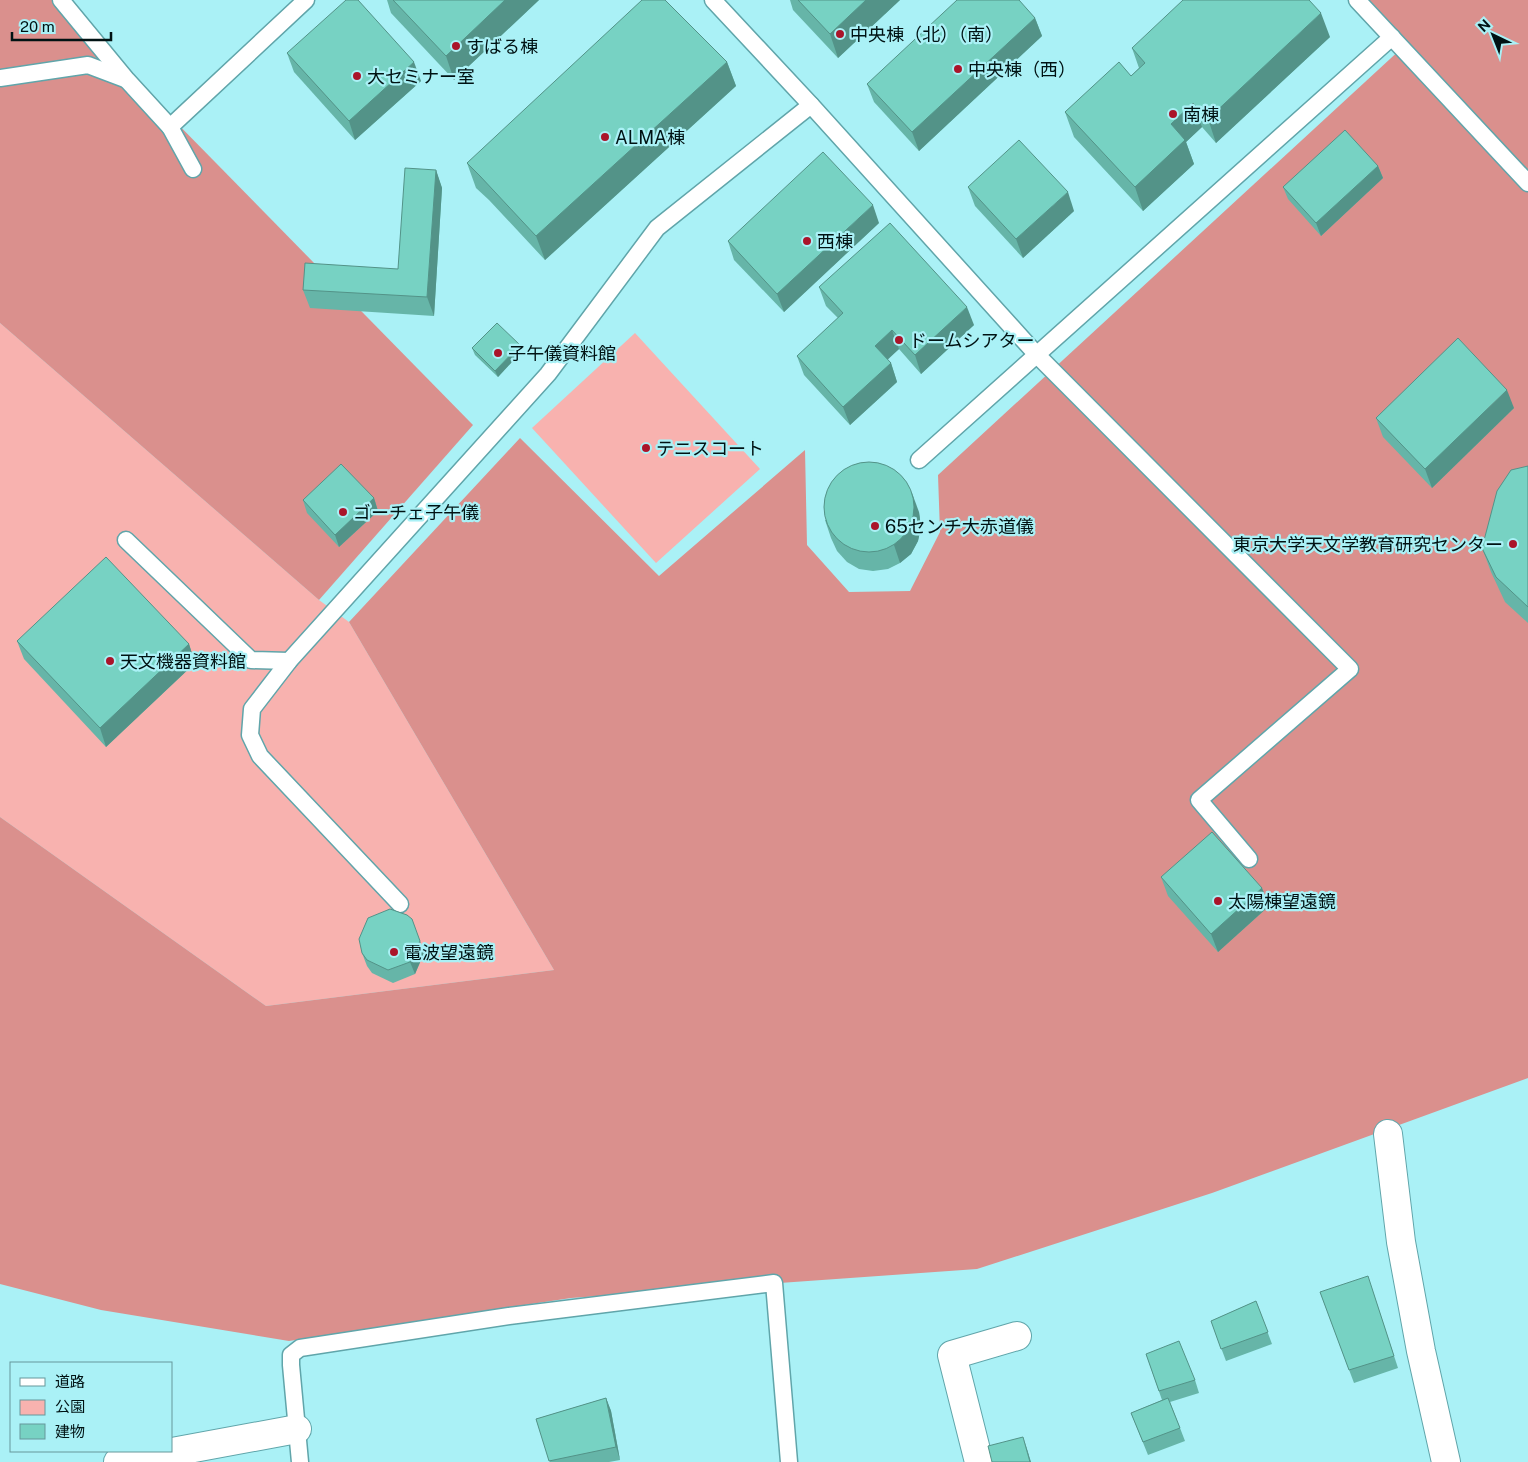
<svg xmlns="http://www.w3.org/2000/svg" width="1528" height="1462" font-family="'Public Sans','Noto Sans JP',sans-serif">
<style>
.green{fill:#f8b2af}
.forest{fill:#da908d}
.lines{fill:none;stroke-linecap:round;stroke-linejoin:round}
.service-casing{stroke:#60a5aa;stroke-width:19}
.minor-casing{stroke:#60a5aa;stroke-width:30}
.service{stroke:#fff;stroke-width:16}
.minor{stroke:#fff;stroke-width:28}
.wall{fill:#66b5a8}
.shaded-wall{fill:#539388}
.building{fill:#77d2c3;stroke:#539388}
.poi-dot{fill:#aa152a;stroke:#aaf1f6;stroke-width:2}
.labels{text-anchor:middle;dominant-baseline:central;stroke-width:4.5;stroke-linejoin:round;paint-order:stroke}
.poi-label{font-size:18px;fill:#001213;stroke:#aaf1f6;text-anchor:start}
</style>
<rect width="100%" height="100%" fill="#aaf1f6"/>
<g class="green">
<path d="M0,323L319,600L349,622L554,970L266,1006L0,817Z"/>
<path d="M635,333L760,469L656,563L532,428Z"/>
</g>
<g class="forest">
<path d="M0,0H56L473,425L319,600L0,323Z"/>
<path d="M1359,0H1528V1078L1212,1193L977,1269L571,1298L289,1341L101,1310L0,1284V817L266,1006L554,970L349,622L520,438L659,576L805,450L807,545L849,592L910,591L940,532L938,475L1403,47Z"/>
</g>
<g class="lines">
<g class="service-casing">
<g id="service">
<path d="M61,0L127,80L170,127"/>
<path d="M713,0L811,105L1037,355L1350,669L1199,800L1249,859"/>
<path d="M1357,0L1528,183"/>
<path d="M0,78L88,65L125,79"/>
<path d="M193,169L170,127L306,0"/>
<path d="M919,460L1392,37"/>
<path d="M126,540L251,660L289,661"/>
<path d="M400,904L260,756L250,735L252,709L289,661L548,374L657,228L811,105"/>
<path d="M300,1462L291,1365V1355L300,1348L509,1316L774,1283L789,1462"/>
</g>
</g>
<g class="minor-casing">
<g id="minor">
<path d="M1388,1134L1401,1242L1421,1351L1446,1462"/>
<path d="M118,1462L297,1429"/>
<path d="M979,1462L952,1355L1017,1336"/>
</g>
</g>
<use href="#service" class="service"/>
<use href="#minor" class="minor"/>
</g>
<g class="wall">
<path d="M387,0H539L454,80L391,13Z"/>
<path d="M790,0H900L838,58L793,10Z"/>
<path d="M1035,18L1042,36L919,151L874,102L867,84Z"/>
<path d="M1330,37L1216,143L1202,127L1186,142L1194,164L1143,211L1074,137L1065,112L1131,76L1139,68L1132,48Z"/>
<path d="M287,53L421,81L355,140L294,72Z"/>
<path d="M727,62L736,86L545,260L489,200L476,188L467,163Z"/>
<path d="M1378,166L1383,178L1321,236L1288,199L1283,187Z"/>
<path d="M436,170L442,188L434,316L310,308L303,290L398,269Z"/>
<path d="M968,187L1074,211L1023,258L975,206Z"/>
<path d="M879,223L784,312L734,260L728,241Z"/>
<path d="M819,287L974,325L921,374L899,349L887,359L891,363L897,382L850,425L804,375L797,356L838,318L826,306Z"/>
<path d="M472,348L522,351L498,377L475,355Z"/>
<path d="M1514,408L1432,488L1383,437L1376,418Z"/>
<path d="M1528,466V623L1505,602L1491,572L1482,548Z"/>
<path d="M374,498L378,511L339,547L307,513L303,500Z"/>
<path d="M919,512L921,527L918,541L911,554L900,563L888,569L873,571L859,569L847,562L837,551L831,538L825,520Z"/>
<path d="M17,641L189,644L195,663L106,747L24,659Z"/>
<path d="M1161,877L1262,888L1269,906L1218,952L1168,896Z"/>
<path d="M362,953H424L415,974L393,983L372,973L367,966Z"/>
<path d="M1372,1289L1398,1368L1354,1383L1320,1292Z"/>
<path d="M1256,1301L1272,1344L1226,1361L1211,1321Z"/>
<path d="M1146,1354L1195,1380L1199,1393L1170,1402L1185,1441L1148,1455L1131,1413L1162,1400Z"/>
<path d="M606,1398L611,1411L620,1460L609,1462H550L536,1419Z"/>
</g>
<g class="shaded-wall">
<path d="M505,0H539L454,80L446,56Z"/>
<path d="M866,0H900L838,58L830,34Z"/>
<path d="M1321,13L1330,37L1216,143L1208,119Z"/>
<path d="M1035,18L1042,36L919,151L912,132Z"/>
<path d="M414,62L421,81L355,140L349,121Z"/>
<path d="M727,62L736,86L545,260L536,236Z"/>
<path d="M1193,103L1202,127L1186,142L1194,164L1143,211L1135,187L1171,124Z"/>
<path d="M1378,166L1383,178L1321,236L1316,223Z"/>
<path d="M436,170L442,188L434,316L427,297Z"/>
<path d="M1068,192L1074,211L1023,258L1016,239Z"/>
<path d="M873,205L879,223L784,312L777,294Z"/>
<path d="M967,307L974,325L921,374L915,355Z"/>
<path d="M892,330L899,349L882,365L875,346Z"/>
<path d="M520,345L522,351L498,377L495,371Z"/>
<path d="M891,363L897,382L850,425L843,407Z"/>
<path d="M1507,390L1514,408L1432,488L1425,469Z"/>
<path d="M912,493L919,512L921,527L918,541L911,554L900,563L894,545Z"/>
<path d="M374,498L378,511L339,547L335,535Z"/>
<path d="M189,644L195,663L106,747L100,728Z"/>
<path d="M1262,888L1269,906L1218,952L1211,934Z"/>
<path d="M420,941L424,953L415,974L410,962Z"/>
<path d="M606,1398L611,1411L620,1460L616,1447Z"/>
<path d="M1023,1437L1027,1449L1031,1462H1030Z"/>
</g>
<g class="building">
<path d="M346,0H358L414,62L349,121L287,53Z"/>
<path d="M393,0H505L446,56Z"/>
<path d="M642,0H665L727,62L536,236L480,176L467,163Z"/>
<path d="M798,0H866L830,34Z"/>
<path d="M957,0H1019L1035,18L912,132L867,84Z"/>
<path d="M1183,0H1309L1321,13L1208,119L1193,103L1171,124L1185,140L1135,187L1065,112L1119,62L1131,76L1145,63L1132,48Z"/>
<path d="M1345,130L1378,166L1316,223L1283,187Z"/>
<path d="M1019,140L1068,192L1016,239L968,187Z"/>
<path d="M823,152L873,205L777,294L728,241Z"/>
<path d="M405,168L436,170L427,297L303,290L305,263L398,269Z"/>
<path d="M890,223L967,307L915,355L892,330L875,346L891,363L843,407L797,356L843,313L819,287Z"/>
<path d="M497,323L520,345L495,371L472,348Z"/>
<path d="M1458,338L1507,390L1425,469L1376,418Z"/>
<circle cx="869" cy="507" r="45"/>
<path d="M341,464L374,498L335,535L303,500Z"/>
<path d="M1528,466V607L1496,577L1482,548L1497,491L1511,470Z"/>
<path d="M106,557L189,644L100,728L17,641Z"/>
<path d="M1212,832L1262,888L1211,934L1161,877Z"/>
<path d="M390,909L407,915L412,919L420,941L410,962L388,970L367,960L362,953L359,939L368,918Z"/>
<path d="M1368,1276L1394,1356L1349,1370L1320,1292Z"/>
<path d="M1256,1301L1268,1332L1221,1349L1211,1321Z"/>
<path d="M1179,1341L1195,1380L1159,1391L1146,1354Z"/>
<path d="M606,1398L616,1447L549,1461L536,1419Z"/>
<path d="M1168,1398L1180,1428L1143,1442L1131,1413Z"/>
<path d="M1023,1437L1030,1462H992L988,1446Z"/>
</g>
<g class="poi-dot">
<circle cx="840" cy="34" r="5"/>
<circle cx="456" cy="46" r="5"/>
<circle cx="958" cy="69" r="5"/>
<circle cx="357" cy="76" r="5"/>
<circle cx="1173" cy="114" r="5"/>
<circle cx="605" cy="137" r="5"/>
<circle cx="807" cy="241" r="5"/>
<circle cx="899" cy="340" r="5"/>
<circle cx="498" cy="353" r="5"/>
<circle cx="646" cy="448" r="5"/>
<circle cx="343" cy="512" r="5"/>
<circle cx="875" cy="526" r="5"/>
<circle cx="1513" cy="544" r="5"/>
<circle cx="110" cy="661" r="5"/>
<circle cx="1218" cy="901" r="5"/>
<circle cx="394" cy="952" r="5"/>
</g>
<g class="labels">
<g class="poi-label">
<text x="850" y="34">中央棟（北）（南）</text>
<text x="466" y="46">すばる棟</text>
<text x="968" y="69">中央棟（西）</text>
<text x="367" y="76">大セミナー室</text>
<text x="1183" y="114">南棟</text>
<text x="615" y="137">ALMA棟</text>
<text x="817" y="241">西棟</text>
<text x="909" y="340">ドームシアター</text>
<text x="508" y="353">子午儀資料館</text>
<text x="656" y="448">テニスコート</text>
<text x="353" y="512">ゴーチェ子午儀</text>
<text x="885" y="526">65センチ大赤道儀</text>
<text x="1503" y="544" text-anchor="end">東京大学天文学教育研究センター</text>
<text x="120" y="661">天文機器資料館</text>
<text x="1228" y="901">太陽棟望遠鏡</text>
<text x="404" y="952">電波望遠鏡</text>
</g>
</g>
<rect x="10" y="1362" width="162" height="90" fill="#aaf1f6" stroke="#66989b"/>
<rect x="20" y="1378" width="25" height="8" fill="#ffffff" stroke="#66989b"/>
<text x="55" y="1387" font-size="15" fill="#001213">道路</text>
<rect x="20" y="1400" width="25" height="15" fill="#f8b2af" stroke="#66989b"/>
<text x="55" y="1412" font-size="15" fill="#001213">公園</text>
<rect x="20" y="1424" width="25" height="15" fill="#77d2c3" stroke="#66989b"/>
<text x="55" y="1437" font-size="15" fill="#001213">建物</text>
<g transform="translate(1493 35) rotate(317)" stroke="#aaf1f6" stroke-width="4" paint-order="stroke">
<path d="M0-4L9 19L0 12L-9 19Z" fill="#001213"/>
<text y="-8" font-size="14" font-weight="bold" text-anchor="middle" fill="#001213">N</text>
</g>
<path d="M12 32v8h99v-8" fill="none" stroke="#001213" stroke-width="2.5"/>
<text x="20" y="32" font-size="15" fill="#001213" stroke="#aaf1f6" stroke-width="4" paint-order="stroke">20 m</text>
</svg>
